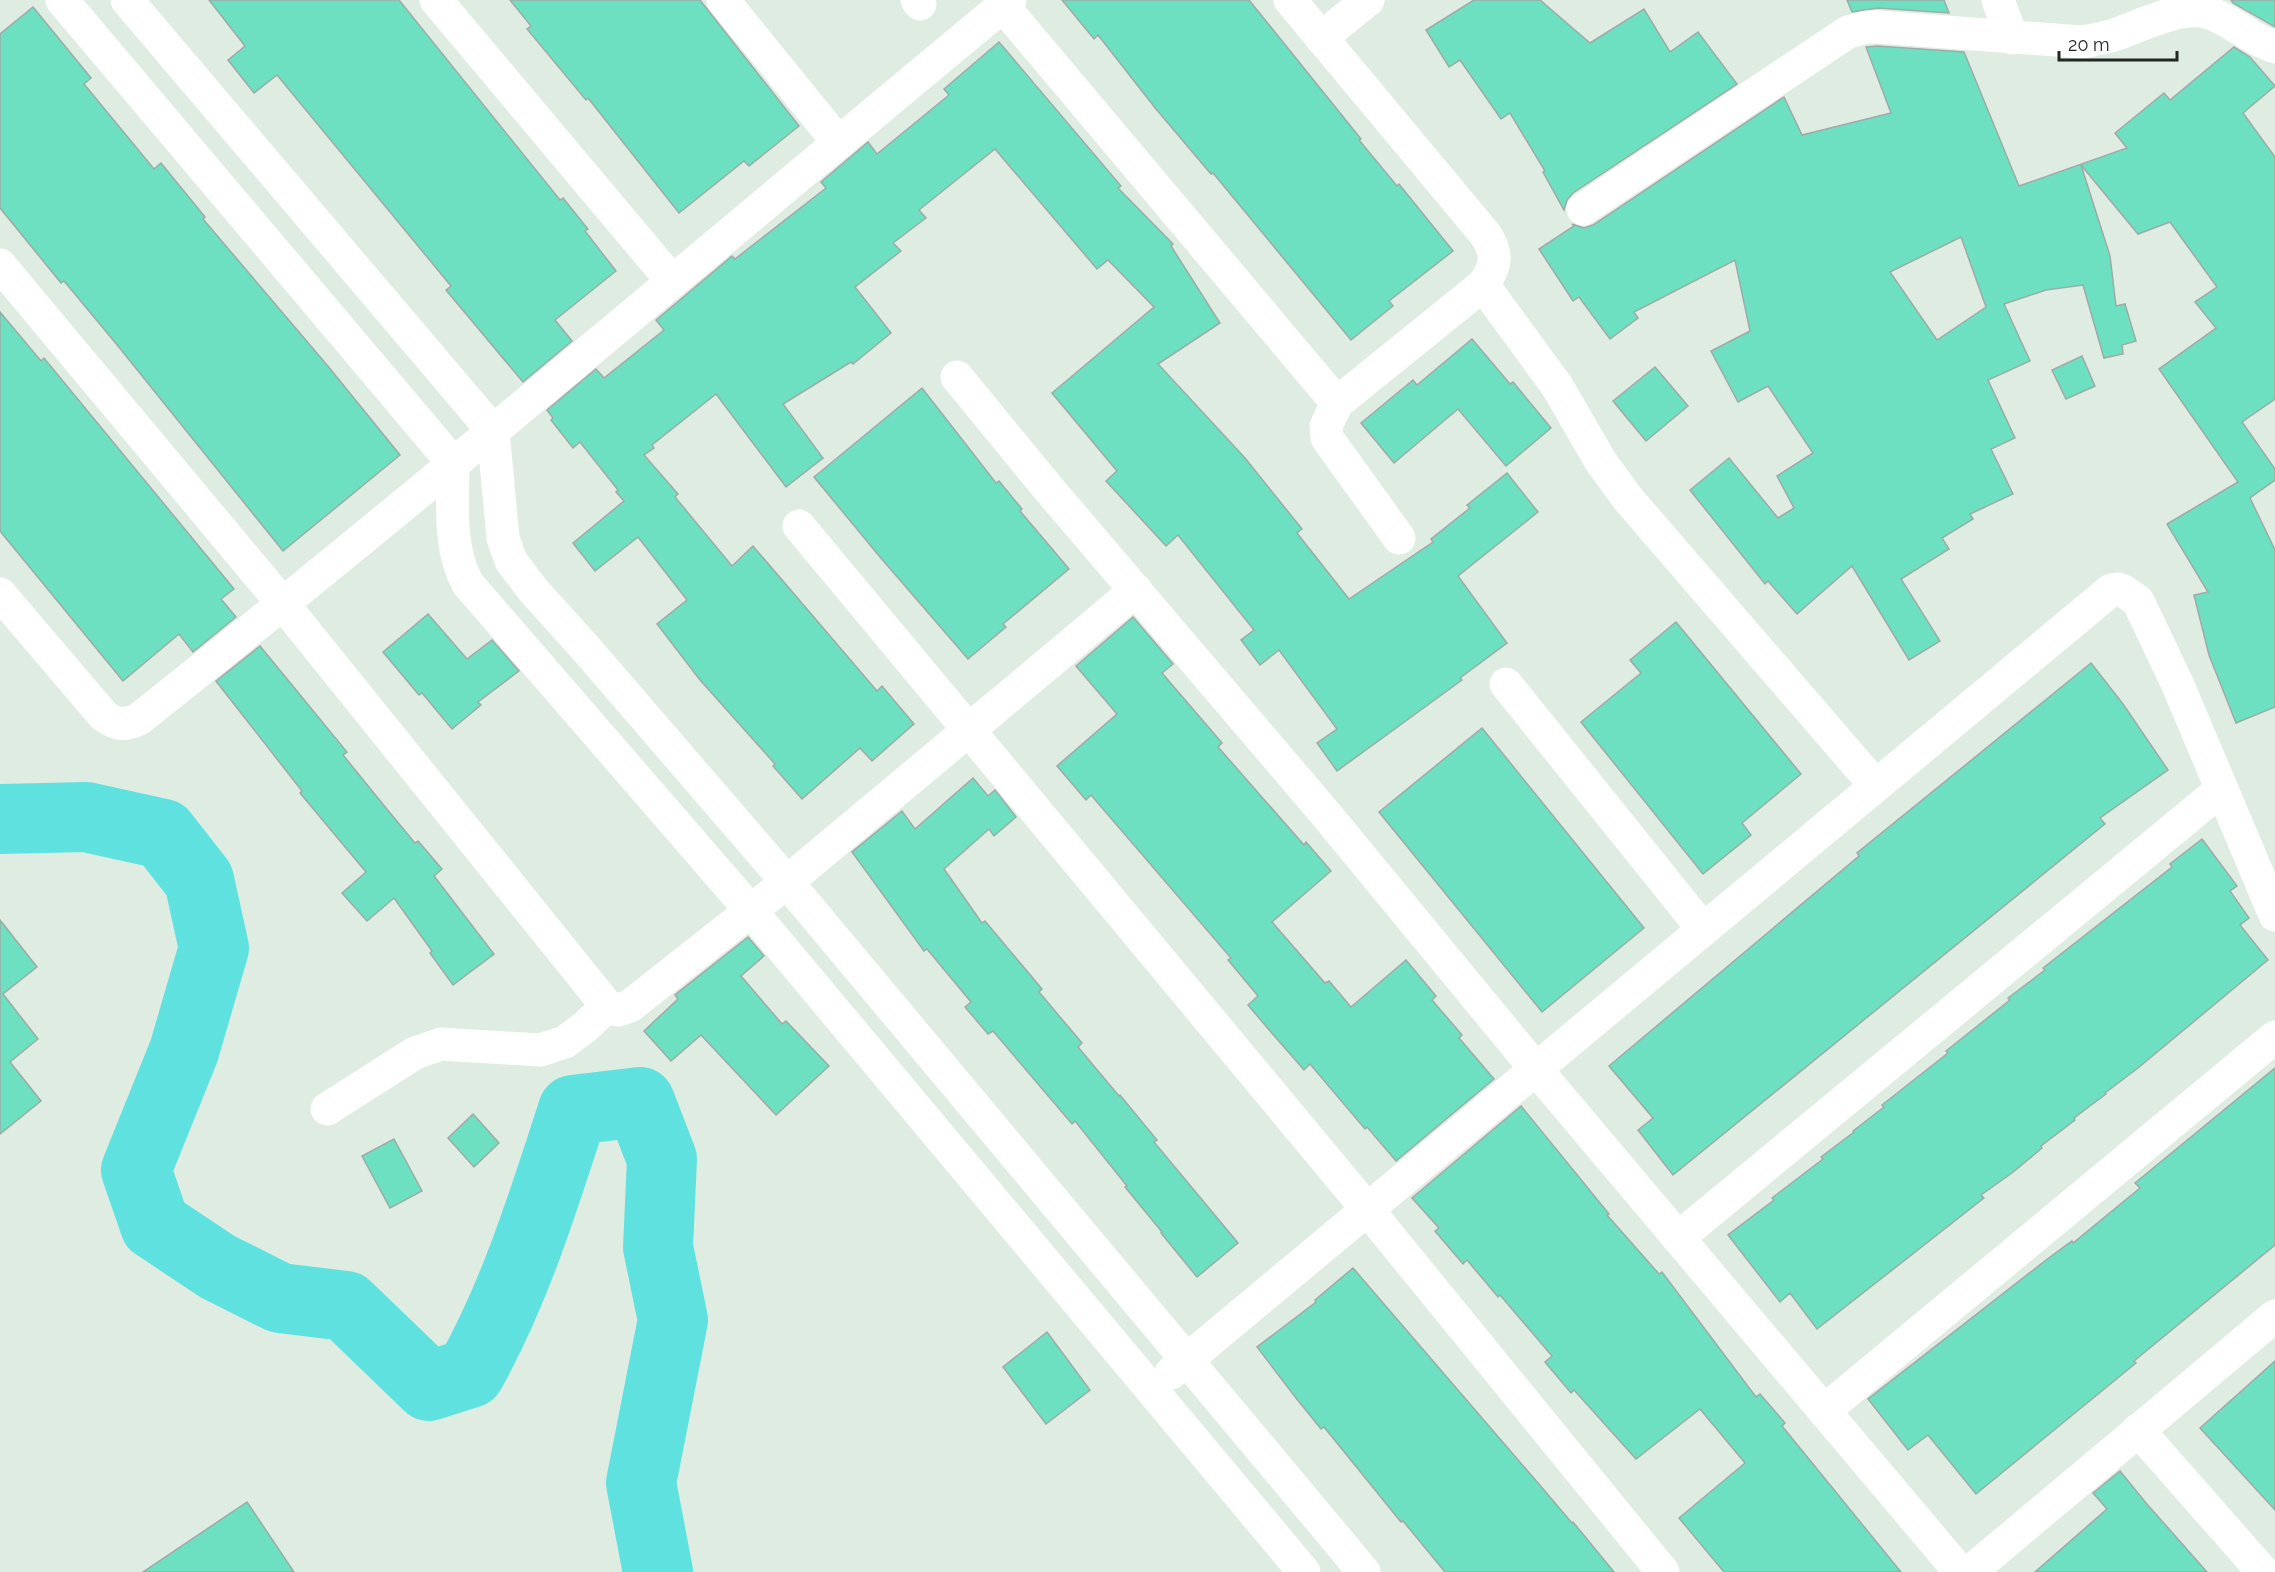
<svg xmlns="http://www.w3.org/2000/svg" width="2275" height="1572" font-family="Raleway,sans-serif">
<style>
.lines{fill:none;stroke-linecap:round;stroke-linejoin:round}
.river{stroke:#5fe2df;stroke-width:70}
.building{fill:#6de0c1;stroke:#9caba6;stroke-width:1.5;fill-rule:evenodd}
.minor{stroke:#fff;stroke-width:33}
</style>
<rect width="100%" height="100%" fill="#dfece2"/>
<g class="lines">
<path class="river" d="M0,819L86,817L163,834L199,880L214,948L184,1051L136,1170L155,1225L218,1267L280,1298L346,1306L429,1386L470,1373C516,1291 544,1199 573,1110L640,1102L662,1159L658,1247L673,1320L641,1483L658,1572"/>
</g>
<g class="building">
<path d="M209,0H399L560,200L563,198L588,229L585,231L616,271L555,320L572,341L523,382L446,290L451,286L277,75L254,93L228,60L245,46Z"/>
<path d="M510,0H700L799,126L749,166L744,161L679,213L588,98L586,100L527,29L531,26Z"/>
<path d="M1062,0H1249L1361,139L1359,140L1397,186L1399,184L1453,251L1389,301L1393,306L1351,340L1213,173L1211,174L1156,109L1098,35L1094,39Z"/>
<path d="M1474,0H1540L1590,43L1644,9L1670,52L1698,32L1737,84L1573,193L1567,200L1564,210L1543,172L1545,171L1510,113L1501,119L1460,60L1449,67L1426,30Z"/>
<path d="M1847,0H1944L1949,13L1878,8L1852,12Z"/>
<path d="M2231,0H2275V27L2233,3Z"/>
<path d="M33,7L91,78L84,84L154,169L161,163L205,217L203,219L327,365L400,455L283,551L118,346L64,281L61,283L0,208V34Z"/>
<path d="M999,42L1121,186L1118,188L1173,244L1171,246L1220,323L1158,364L1245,458L1302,529L1297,533L1349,599L1433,542L1431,539L1470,508L1467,505L1507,473L1538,512L1458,576L1507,643L1460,678L1462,680L1337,771L1317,743L1337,729L1279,650L1260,665L1241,640L1254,630L1178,535L1166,546L1106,481L1117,471L1052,393L1154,307L1108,260L1097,269L995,149L919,210L926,218L893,243L901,251L855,287L891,333L853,364L851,362L783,404L823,458L786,487L716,394L652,445L654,448L644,455L678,494L675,497L732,566L753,546L877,691L882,686L914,724L872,761L860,748L802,799L773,766L775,764L700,680L657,624L687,600L638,537L595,571L573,543L624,501L616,492L618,490L580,442L573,448L551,420L553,418L547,410L596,369L604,378L664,330L656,320L732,256L735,259L826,188L821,182L868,142L877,154L949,95L944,89Z"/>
<path d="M1877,46L1964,52L2019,186L2127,148L2115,133L2164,93L2170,100L2234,47L2250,57L2275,86L2243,113L2275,157V399L2242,422L2275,469V480L2250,498L2275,550V707L2236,723L2209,655L2194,595L2208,592L2167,524L2238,482L2159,369L2216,328L2195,302L2217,287L2170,222L2138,234L2081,165L2110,256L2116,306L2125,304L2136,341L2122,345L2123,354L2104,358L2083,285L2046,290L2004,304L2030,361L1988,380L2015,438L1991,449L2013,494L1970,514L1973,519L1942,538L1949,549L1901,579L1940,641L1909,660L1852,566L1797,614L1768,581L1765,584L1690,490L1729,458L1778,518L1794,508L1777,476L1813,453L1768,386L1738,402L1711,351L1750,331L1735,260L1634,312L1638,318L1610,339L1579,297L1573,301L1539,249L1574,226L1572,224L1584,228L1593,225L1784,97L1802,135L1891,113L1866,47ZM1961,237L1986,307L1937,340L1890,272Z"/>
<path d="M0,312L41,361L44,358L234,589L221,599L236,617L193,652L179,634L123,681L0,531Z"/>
<path d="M1472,339L1510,384L1513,382L1551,428L1506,466L1458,409L1394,463L1361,423L1413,380L1417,385Z"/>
<path d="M2082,356L2095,386L2066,399L2052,370Z"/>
<path d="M1655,367L1688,406L1646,441L1613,401Z"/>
<path d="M922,388L996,483L999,481L1022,509L1020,511L1069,569L1003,624L1006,627L968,659L880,557L814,477Z"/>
<path d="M428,614L467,659L492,640L519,671L478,702L481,705L452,729L422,693L419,695L383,652Z"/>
<path d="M1133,617L1173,664L1162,673L1222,743L1218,747L1304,845L1306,842L1331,871L1272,922L1325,983L1329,981L1351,1007L1406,960L1436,996L1432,1000L1462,1035L1459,1038L1494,1079L1396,1161L1367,1127L1365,1129L1310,1064L1304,1070L1270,1031L1248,1005L1258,996L1228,960L1231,958L1091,795L1086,800L1057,766L1117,714L1076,666Z"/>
<path d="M1676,622L1801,774L1742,823L1751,835L1703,874L1581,722L1641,673L1630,660Z"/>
<path d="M260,646L347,752L343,755L386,808L415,843L418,841L442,869L434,876L494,954L453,985L430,953L432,951L394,898L367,921L342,893L366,872L300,793L302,791L216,681Z"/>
<path d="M2091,663L2123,704L2168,770L2100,818L2105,824L1673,1175L1638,1130L1653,1118L1609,1066L1859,856L1857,853Z"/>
<path d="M1482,728L1644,928L1542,1012L1379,812Z"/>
<path d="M973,778L988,796L995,790L1016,817L994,836L989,829L944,869L982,923L985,921L1042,989L1039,992L1082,1043L1078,1047L1119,1096L1120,1095L1157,1140L1154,1142L1238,1243L1197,1277L1161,1233L1162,1232L1125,1187L1127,1186L1075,1121L1072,1124L993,1031L988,1034L965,1007L971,1002L927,949L924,951L852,852L902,811L915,829Z"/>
<path d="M2202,839L2237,886L2230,891L2249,918L2240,925L2268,960L2138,1068L2105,1093L2106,1094L2074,1118L2075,1120L2041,1146L2042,1148L2012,1173L1981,1195L1984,1198L1817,1329L1790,1293L1780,1302L1728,1235L1774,1200L1772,1198L1823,1159L1821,1157L1854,1132L1853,1131L1884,1107L1882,1105L1948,1053L1946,1051L2010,1000L2008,998L2045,970L2043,968L2172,867L2170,864Z"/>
<path d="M0,920L37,967L3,994L38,1039L10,1062L41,1101L0,1134Z"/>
<path d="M748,937L764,956L741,976L782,1024L786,1021L829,1066L776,1115L701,1035L671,1061L644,1031L678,999L675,995Z"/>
<path d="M2275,1068V1245L2134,1361L2136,1363L1976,1494L1928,1435L1908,1450L1868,1399L2046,1260L2072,1241L2073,1243L2140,1188L2135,1183Z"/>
<path d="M1521,1106L1609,1214L1607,1215L1659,1274L1662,1272L1756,1397L1760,1394L1785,1423L1782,1426L1901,1572H1724L1679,1518L1745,1463L1700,1409L1636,1459L1574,1390L1571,1393L1545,1362L1552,1356L1500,1295L1498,1297L1467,1260L1463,1264L1435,1231L1439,1228L1412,1198Z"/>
<path d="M473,1114L499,1143L474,1167L448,1138Z"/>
<path d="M394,1139L422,1191L390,1208L362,1156Z"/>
<path d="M1353,1268L1544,1490L1572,1523L1573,1522L1614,1572H1445L1403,1521L1401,1522L1324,1427L1321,1429L1296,1398L1257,1347L1316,1302L1315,1300Z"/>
<path d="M1047,1332L1090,1390L1046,1424L1003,1367Z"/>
<path d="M2275,1361V1510L2200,1428Z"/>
<path d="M2120,1471L2146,1503L2207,1572H2035L2107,1509L2093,1493Z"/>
<path d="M247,1502L294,1572H143Z"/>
</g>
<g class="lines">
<g class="minor">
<path d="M62,0L453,463C453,503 448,549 468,584L751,911L1304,1572"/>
<path d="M127,0L493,431L503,538L511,561L533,590L588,651L787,882L1364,1572"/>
<path d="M436,0L672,281"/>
<path d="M723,0L838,142"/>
<path d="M917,0L920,4"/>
<path d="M1290,0L1485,234C1499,255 1496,266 1483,285L1337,403"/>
<path d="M1998,0L2012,38"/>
<path d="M1003,6L1337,403L1326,426L1327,438L1399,538"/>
<path d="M1321,38L1368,0"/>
<path d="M1583,209L1848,32L1867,27H1878L2082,42C2093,40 2104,38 2114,35C2140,26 2182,4 2209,13C2232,20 2251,40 2275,47"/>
<path d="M0,265L283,604L607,1006L618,1010L630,1006L787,882L1136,590"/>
<path d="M1483,285L1557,386L1601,462L1629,500L1875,785"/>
<path d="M957,377L1048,488L1324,812L1535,1068L1960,1572"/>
<path d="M799,526L1367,1209L1663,1572"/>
<path d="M0,594L104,716C117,725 124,726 139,719C434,485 720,240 1010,0"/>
<path d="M1506,684L1703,929"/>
<path d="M327,1109L415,1053L441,1044L540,1050L565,1042L585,1027L607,1006"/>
<path d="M1678,1238L2222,789"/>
<path d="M1171,1373L2111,590L2118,589L2125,592L2138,601L2177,683L2275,915"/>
<path d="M1824,1411L2275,1037"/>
<path d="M2138,1430L2263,1572"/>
<path d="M1970,1572L2275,1316"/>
</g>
</g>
<path d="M2059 51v9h118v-9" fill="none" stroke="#212622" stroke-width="3"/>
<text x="2068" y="51" font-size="18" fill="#212622" stroke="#ffffff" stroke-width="4.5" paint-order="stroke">20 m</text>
</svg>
